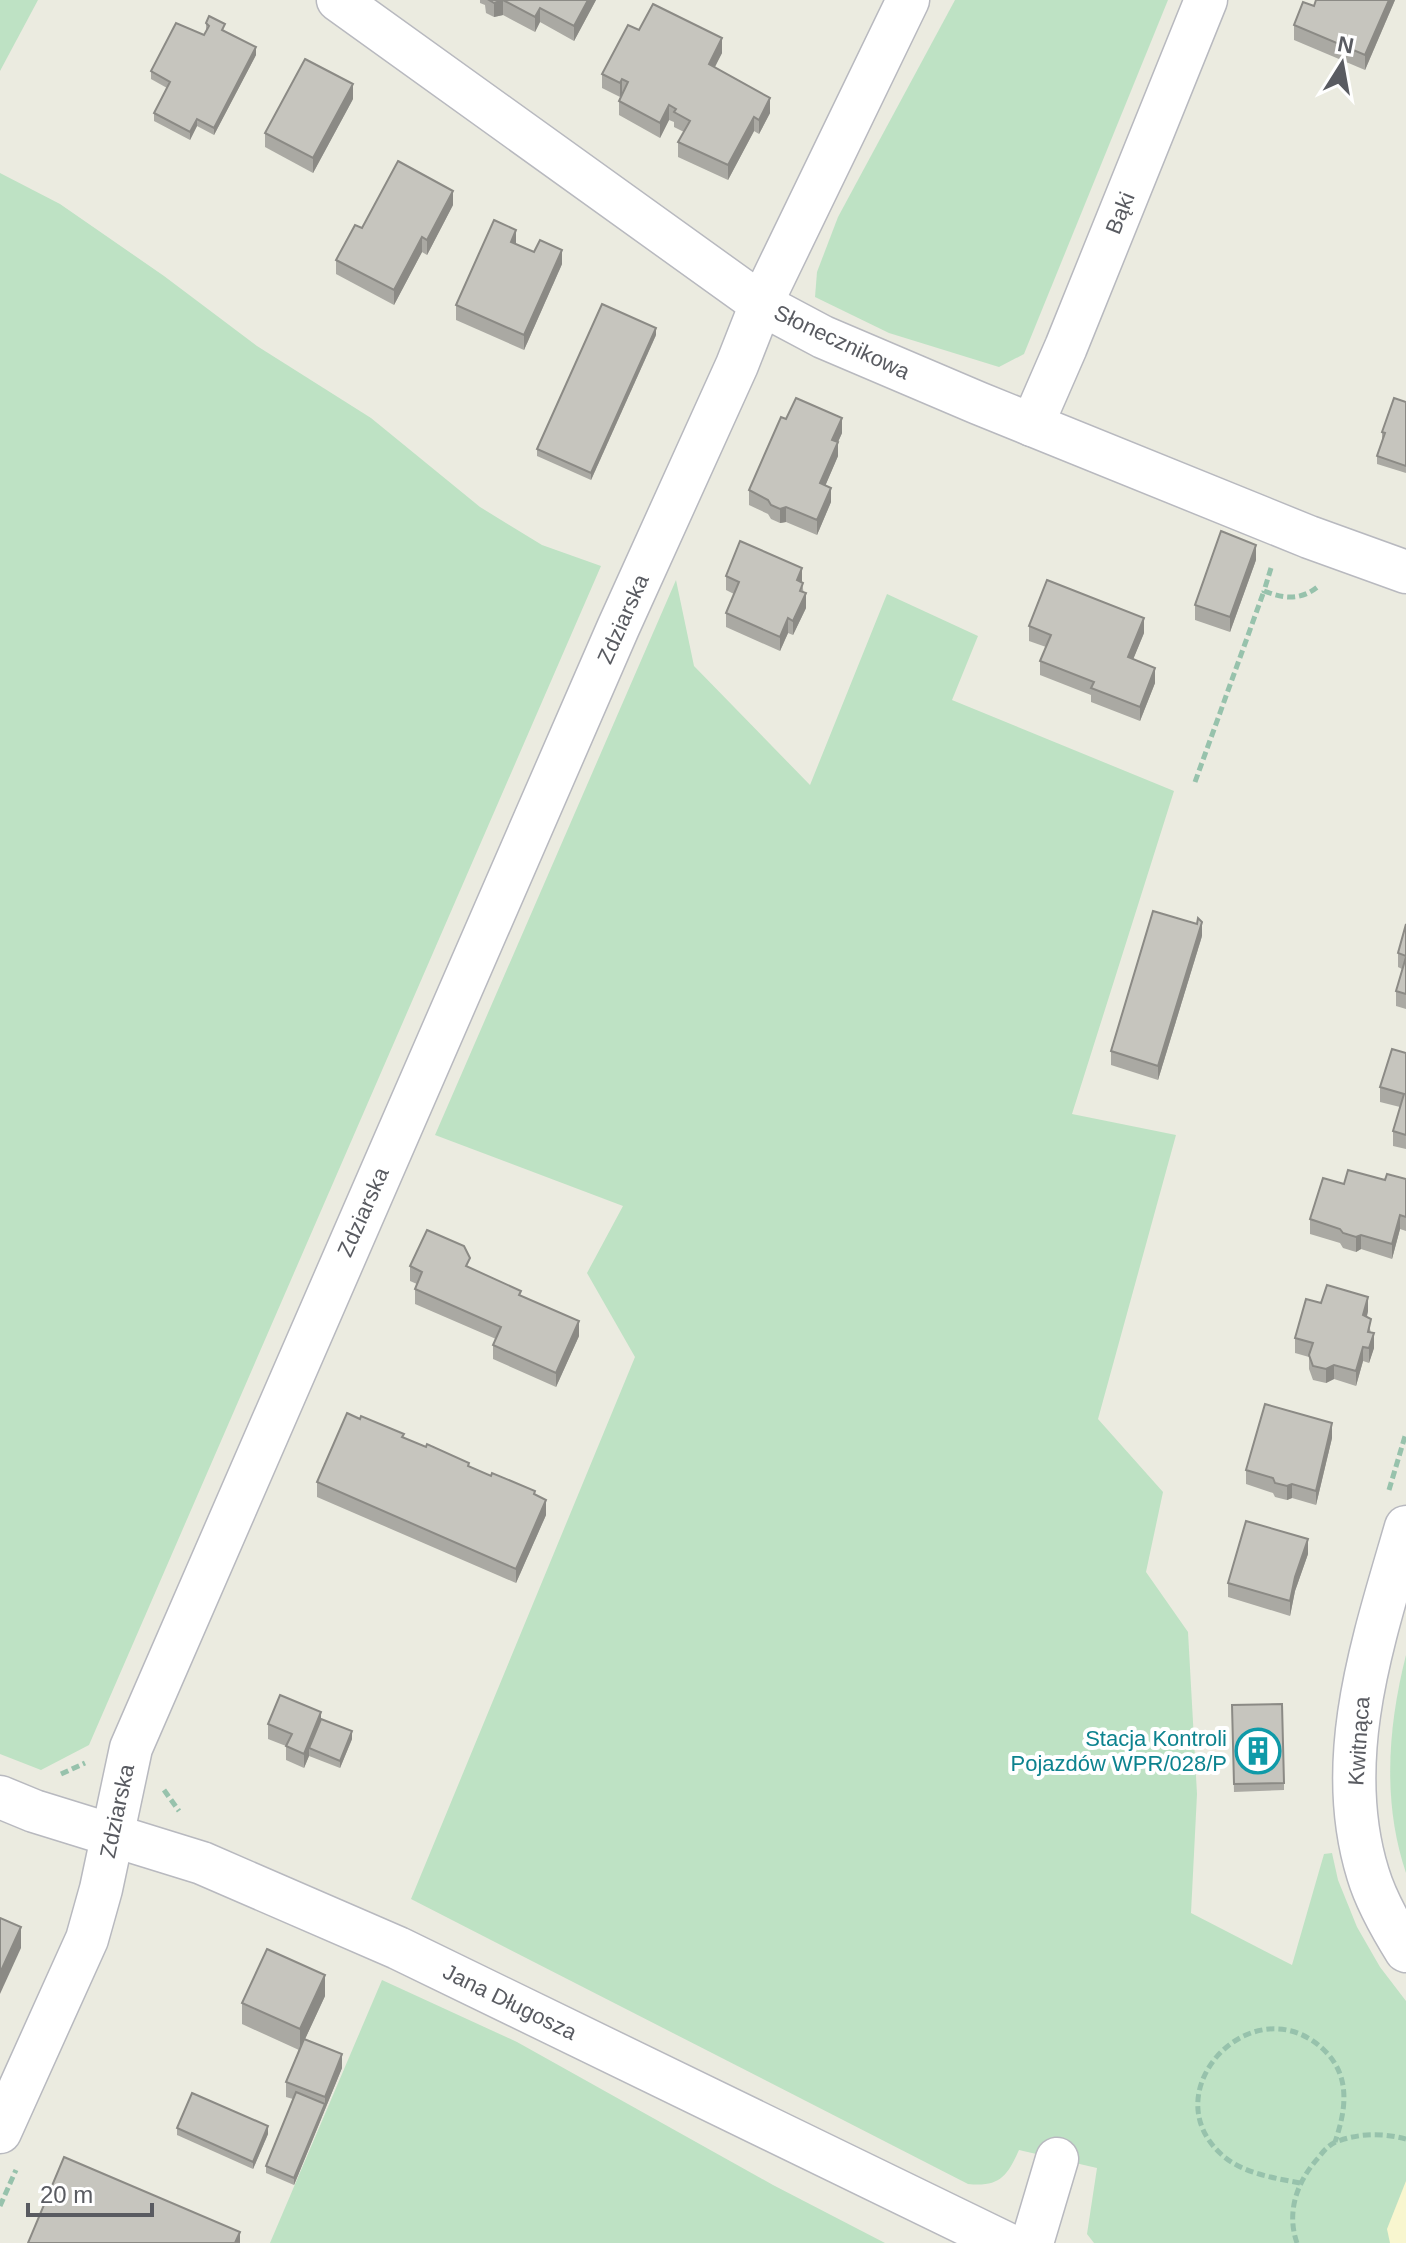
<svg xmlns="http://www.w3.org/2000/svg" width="1406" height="2243" font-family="Arial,sans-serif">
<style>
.green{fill:#bee2c4}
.sand{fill:#f8f6cf}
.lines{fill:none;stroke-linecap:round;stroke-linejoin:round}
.street-casing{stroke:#b8b9bf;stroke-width:45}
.path{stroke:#97c2ac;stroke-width:5;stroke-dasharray:8 4;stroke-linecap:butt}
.street{stroke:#fff;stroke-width:42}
.wall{fill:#aaa9a3}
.shaded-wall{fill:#8b8a85}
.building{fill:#c6c5be;stroke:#8b8a85;stroke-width:2}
.labels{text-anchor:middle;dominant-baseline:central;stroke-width:8;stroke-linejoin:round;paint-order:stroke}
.street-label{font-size:22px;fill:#595b61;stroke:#fff}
.culture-label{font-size:22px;fill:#0d838f;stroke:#fff;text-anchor:end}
</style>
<rect width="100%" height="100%" fill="#ebebe0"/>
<g class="green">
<path d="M0,0H38L0,71Z"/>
<path d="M955,0H1168L1024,354L999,367L889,333L815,297L817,272L838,217Z"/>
<path d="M0,173L60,204L164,276L257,346L371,418L480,507L542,545L601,566L89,1745L41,1770L0,1754Z"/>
<path d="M676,580L694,666L810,785L887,594L978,636L952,700L1174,791L1072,1114L1176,1135L1098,1419L1163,1492L1146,1572L1188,1632L1197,1794L1191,1913L1292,1965L1324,1854L1332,1853L1338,1880L1357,1927L1380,1967L1406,2001V2243H1094L1087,2234L1097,2168L1019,2150C1007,2177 999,2187 968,2184L411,1899L635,1357L587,1273L623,1206L435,1135Z"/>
<path d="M1406,1655V1873C1382,1802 1388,1726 1406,1655Z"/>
<path d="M382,1980L517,2042L773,2185L885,2243H270Z"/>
</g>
<path class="sand" d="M1406,2181V2243H1390L1387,2229Z"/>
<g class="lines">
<g class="street-casing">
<g id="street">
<path d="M338,0L761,304L823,337L978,403L1309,537L1406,572"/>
<path d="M1032,425L1066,347L1206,0"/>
<path d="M1406,1527C1374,1638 1332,1758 1368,1874C1376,1901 1391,1927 1406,1951"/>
<path d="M0,1797L34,1811L202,1863L398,1948L1005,2243"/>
<path d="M0,2132L87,1939L101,1889L131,1748L618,628L737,365L761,304L908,0"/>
<path d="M1032,2243L1057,2159"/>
</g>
</g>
<g class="path">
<path d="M1271,568L1264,591C1285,599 1301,601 1320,585"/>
<path d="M1195,782L1264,591"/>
<path d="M1389,1490L1406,1433"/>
<path d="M61,1774L85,1763"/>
<path d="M164,1790L179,1811"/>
<path d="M1300,2183C1274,2178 1241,2173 1221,2154C1151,2090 1255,1982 1325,2051C1351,2077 1346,2110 1335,2142"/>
<path d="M0,2206L16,2170"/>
<path d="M1297,2243C1286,2212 1297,2181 1319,2157C1324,2150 1330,2144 1338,2141C1361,2133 1383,2133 1406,2139"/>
</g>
<use href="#street" class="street"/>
</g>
<g class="wall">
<path d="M480,0H596L574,41L540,22L535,32L503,15L494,17L486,13L485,5L480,3Z"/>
<path d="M1395,0L1365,70L1294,40V25L1314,6Z"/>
<path d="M206,23L225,31L256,55L214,135L197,126L190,140L154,121V113L167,88L151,79V71L204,35L206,31Z"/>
<path d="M639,30L722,53L714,67L770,113L759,134L754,131L728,180L678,157V142L684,132L674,127V122L669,120L660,138L619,115V101L623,94L620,97L602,88V74Z"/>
<path d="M353,99L313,173L265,147V133Z"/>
<path d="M453,205L427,255L422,252L394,305L336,274V260L362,228Z"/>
<path d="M516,244L562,264L524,350L456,320V305Z"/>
<path d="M656,335L591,480L537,456V449Z"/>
<path d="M1406,402V473L1377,464V456L1383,440H1382V432Z"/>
<path d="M786,419L842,433L838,442V456L825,486L831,502L817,535L786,522L780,523L771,519L768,514L749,505V490Z"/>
<path d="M1256,560L1230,632L1195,620V605Z"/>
<path d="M726,576L802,582L806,608L793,635L788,633L780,651L726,627V613L734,594L726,590Z"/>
<path d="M1029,626L1144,633L1133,659L1155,683L1140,721L1091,702V695L1040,675V661L1046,647L1029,641Z"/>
<path d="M1406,924V1009L1396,1006V991L1402,969L1398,967V953Z"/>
<path d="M1202,936L1158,1080L1111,1065V1051Z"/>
<path d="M1406,1053V1149L1393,1146V1131L1400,1107L1380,1102V1087Z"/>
<path d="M1406,1179V1231L1400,1229L1392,1259L1361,1249L1356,1252L1343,1248L1340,1243L1310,1234V1219L1344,1184Z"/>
<path d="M410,1266L470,1268L521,1296L579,1336L556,1387L493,1359V1345L496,1339L415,1304V1289L417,1284L410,1281Z"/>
<path d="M1321,1303L1368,1311L1367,1317L1371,1333L1374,1348L1369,1363L1363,1361L1356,1386L1334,1379L1326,1383L1313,1380L1309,1369V1357L1295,1353V1338Z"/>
<path d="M404,1438L535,1495L546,1515L516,1583L317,1497V1482Z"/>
<path d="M1332,1438L1316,1505L1292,1498L1287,1500L1275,1497L1273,1493L1246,1484V1470Z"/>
<path d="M1308,1554L1295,1591L1290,1616L1228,1597V1583Z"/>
<path d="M1232,1705L1284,1783V1790L1234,1792Z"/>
<path d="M321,1719L352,1739L340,1768L309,1756L304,1768L286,1760V1746L268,1739V1724Z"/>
<path d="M325,1996L305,2039L342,2068L294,2185L266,2173V2166L293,2099L286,2097V2082L299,2050L242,2024V2003Z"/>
<path d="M177,2128L268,2134L253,2169L177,2135Z"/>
</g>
<g class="shaded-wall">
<path d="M503,0V15L494,17V3Z"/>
<path d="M588,0H596L574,41V26Z"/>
<path d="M1389,0H1395L1365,70V55Z"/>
<path d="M540,8V22L535,32V17Z"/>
<path d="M722,38V53L709,79V64Z"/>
<path d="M256,47V55L214,135V128Z"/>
<path d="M622,79V94L620,97V83Z"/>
<path d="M353,84V99L313,173V158Z"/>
<path d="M770,98V113L759,134V120Z"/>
<path d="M669,105V120L660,138V123Z"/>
<path d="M754,117V131L728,180V165Z"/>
<path d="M197,119V126L190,140V132Z"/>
<path d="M453,191V205L427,255V240Z"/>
<path d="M516,230V244L511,242Z"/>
<path d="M422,237V252L394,305V290Z"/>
<path d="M562,250V264L524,350V335Z"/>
<path d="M656,328V335L591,480V473Z"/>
<path d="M842,418V433L838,442V456L820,498V483L832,440Z"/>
<path d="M831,488V502L817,535V520Z"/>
<path d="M786,507V522L780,523V509Z"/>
<path d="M1256,545V560L1230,632V617Z"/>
<path d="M802,568V582L797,580Z"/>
<path d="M806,593V608L793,635V621Z"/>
<path d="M788,618V633L780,651V637Z"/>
<path d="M1144,618V633L1128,672V657Z"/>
<path d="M1155,668V683L1140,721V707Z"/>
<path d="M1202,922V936L1158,1080V1066Z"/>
<path d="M1400,1215V1229L1392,1259V1244Z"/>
<path d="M1361,1235V1249L1356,1252V1237Z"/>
<path d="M1368,1297V1311L1363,1330V1315Z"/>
<path d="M579,1321V1336L556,1387V1373Z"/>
<path d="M1374,1333V1348L1369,1363V1348Z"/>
<path d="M1363,1347V1361L1356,1386V1371Z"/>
<path d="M1334,1365V1379L1326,1383V1369Z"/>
<path d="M1332,1423V1438L1316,1505V1491Z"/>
<path d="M1292,1484V1498L1287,1500V1486Z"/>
<path d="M546,1500V1515L516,1583V1569Z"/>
<path d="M1308,1539V1554L1295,1591L1290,1616V1601L1295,1577Z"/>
<path d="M321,1712V1726L309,1748V1756L304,1768V1754Z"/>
<path d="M352,1731V1739L340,1768V1761Z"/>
<path d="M21,1927V1948L0,1994V1973Z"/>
<path d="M325,1975V1996L300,2050V2029Z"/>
<path d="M342,2054V2068L294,2185V2178L325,2104V2097Z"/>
<path d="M268,2126V2134L253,2169V2162Z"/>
<path d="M240,2232V2243H235Z"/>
</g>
<g class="building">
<path d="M489,0H588L574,26L540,8L535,17L503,0L494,3Z"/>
<path d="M1316,0H1389L1365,55L1294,25L1303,2L1314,6Z"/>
<path d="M653,4L722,38L709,64L770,98L759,120L754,117L728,165L678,142L690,121L674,112L676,109L669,105L660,123L619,101L628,82L622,79L620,83L602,74L628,25L639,30Z"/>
<path d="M209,16L225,24L222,30L256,47L214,128L197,119L190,132L154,113L170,82L151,71L176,23L204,35L209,26L206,23Z"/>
<path d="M305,59L353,84L313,158L265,133Z"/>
<path d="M398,161L453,191L427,240L422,237L394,290L336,260L355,225L362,228Z"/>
<path d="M494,220L516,230L511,242L534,252L540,240L562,250L524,335L456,305Z"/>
<path d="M602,304L656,328L591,473L537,449Z"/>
<path d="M796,398L842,418L832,440L838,442L820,483L831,488L817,520L786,507L780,509L771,505L768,500L749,490L781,417L786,419Z"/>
<path d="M1394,398L1406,402V466L1377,456L1385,433L1382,432Z"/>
<path d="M1221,531L1256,545L1230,617L1195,605Z"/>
<path d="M740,541L802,568L797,580L803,583L800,591L806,593L793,621L788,618L780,637L726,613L739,582L726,576Z"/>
<path d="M1047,580L1144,618L1128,657L1155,668L1140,707L1091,688L1094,682L1040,661L1051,635L1029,626Z"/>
<path d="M1153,911L1197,924L1198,918L1202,922L1158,1066L1111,1051Z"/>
<path d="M1406,924V956L1398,953Z"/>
<path d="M1406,957V994L1396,991Z"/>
<path d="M1392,1049L1406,1053V1135L1393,1131L1404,1094L1380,1087Z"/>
<path d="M1348,1170L1385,1180L1387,1174L1406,1179V1217L1400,1215L1392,1244L1361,1235L1356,1237L1343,1233L1340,1229L1310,1219L1323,1178L1344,1184Z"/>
<path d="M427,1230L464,1246L470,1258L466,1266L521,1291L519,1295L579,1321L556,1373L493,1345L501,1327L415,1289L422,1272L410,1266Z"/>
<path d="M1327,1285L1368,1297L1363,1315L1371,1319L1368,1332L1374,1333L1369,1348L1363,1347L1356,1371L1334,1365L1326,1369L1313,1366L1309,1355L1313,1343L1295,1338L1306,1299L1321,1303Z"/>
<path d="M1265,1404L1332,1423L1316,1491L1292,1484L1287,1486L1275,1483L1273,1478L1246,1470Z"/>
<path d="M347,1413L360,1419L361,1416L404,1434L402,1437L426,1447L427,1444L469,1463L468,1466L491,1476L492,1473L535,1491L534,1494L546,1500L516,1569L317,1482Z"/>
<path d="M1246,1521L1308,1539L1295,1577L1290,1601L1228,1583Z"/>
<path d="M280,1695L321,1712L304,1754L286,1746L292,1734L268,1724Z"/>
<path d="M1282,1704L1284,1783L1234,1784L1232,1705Z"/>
<path d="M321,1719L352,1731L340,1761L309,1748Z"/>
<path d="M0,1918L21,1927L0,1973Z"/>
<path d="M267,1949L325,1975L300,2029L242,2003Z"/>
<path d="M304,2039L342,2054L325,2097L286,2082Z"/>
<path d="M296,2092L325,2104L294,2178L266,2166Z"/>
<path d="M192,2093L268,2126L253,2162L177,2128Z"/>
<path d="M64,2157L240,2232L235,2243H28Z"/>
</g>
<defs>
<g id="building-ring" transform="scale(2.3)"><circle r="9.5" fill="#fff" stroke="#0f9aa8" stroke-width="1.5"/><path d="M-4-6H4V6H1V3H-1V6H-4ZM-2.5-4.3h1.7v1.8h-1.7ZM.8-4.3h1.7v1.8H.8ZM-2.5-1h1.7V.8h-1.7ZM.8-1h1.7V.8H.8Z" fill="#0f9aa8"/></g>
</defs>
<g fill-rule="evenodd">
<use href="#building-ring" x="1258" y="1751"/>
</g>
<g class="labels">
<g class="street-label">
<text transform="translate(1120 213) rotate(-68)">Bąki</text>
<text transform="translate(842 342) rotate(25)">Słonecznikowa</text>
<text transform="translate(623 619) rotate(-66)">Zdziarska</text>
<text transform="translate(363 1212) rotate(-66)">Zdziarska</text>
<text transform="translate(1359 1741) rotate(-86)">Kwitnąca</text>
<text transform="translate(117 1811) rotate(-78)">Zdziarska</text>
<text transform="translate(510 2002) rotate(26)">Jana Długosza</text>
</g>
<g class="culture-label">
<text x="1227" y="1738">Stacja Kontroli<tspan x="1227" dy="25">Pojazdów WPR/028/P</tspan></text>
</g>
</g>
<g transform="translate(1342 64) rotate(11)" stroke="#ffffff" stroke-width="6" paint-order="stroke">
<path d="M0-6L14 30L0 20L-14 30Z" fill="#595b61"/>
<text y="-12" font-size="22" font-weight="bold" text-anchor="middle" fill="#595b61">N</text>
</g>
<path d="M28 2203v12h124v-12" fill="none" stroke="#595b61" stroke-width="4"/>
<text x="40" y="2203" font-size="24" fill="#595b61" stroke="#ffffff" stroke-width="6" paint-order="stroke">20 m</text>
</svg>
